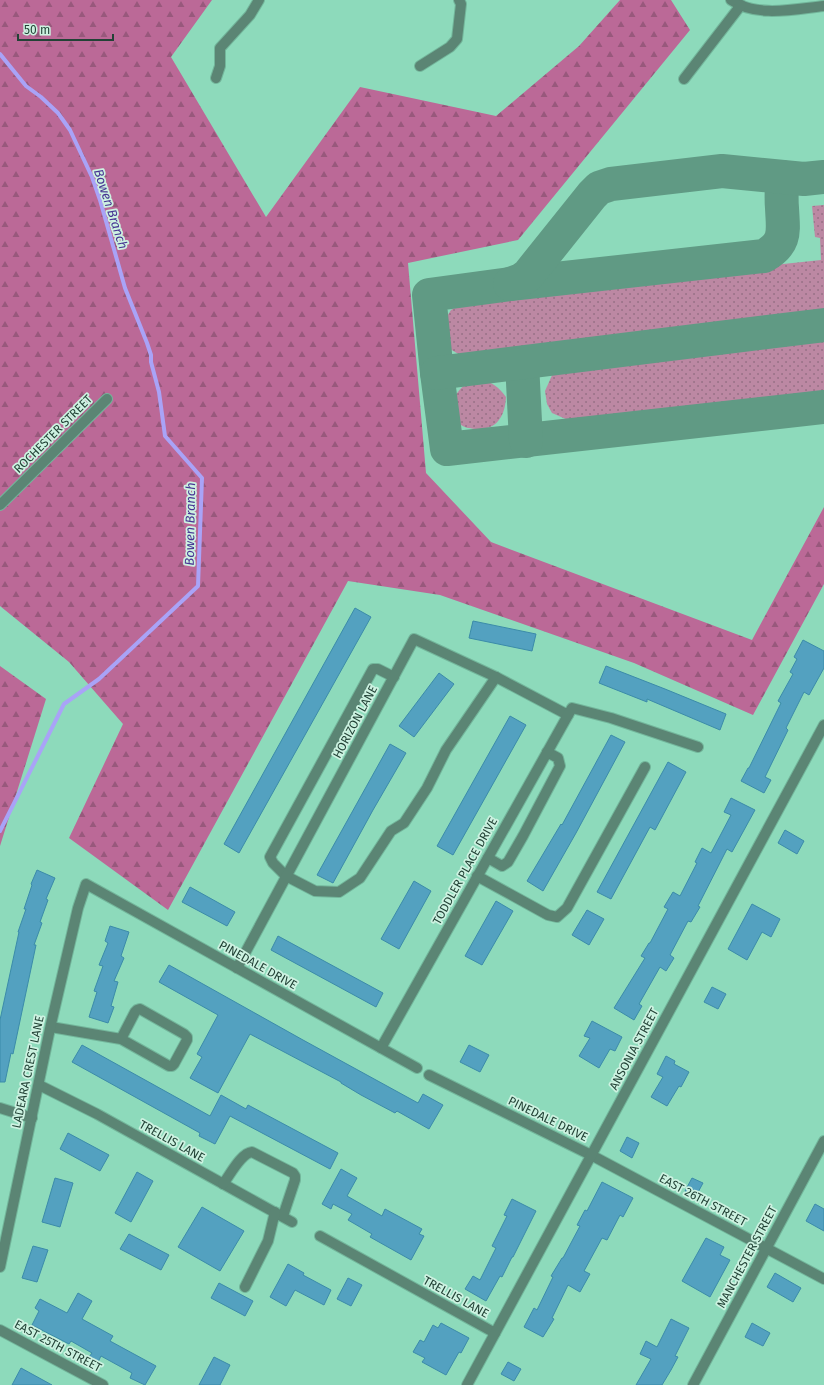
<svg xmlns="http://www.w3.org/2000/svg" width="824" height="1385" font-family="'Fira Sans',sans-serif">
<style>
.grass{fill:url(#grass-dots)}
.forest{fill:url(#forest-firs)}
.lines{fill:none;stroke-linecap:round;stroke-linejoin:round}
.stream{stroke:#a9a3f7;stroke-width:4}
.taxiway{stroke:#609a84;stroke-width:34}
.building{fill:#53a1c0;stroke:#3b8ba9}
.minor-casing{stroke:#73b69b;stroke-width:12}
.minor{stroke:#5b8574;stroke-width:10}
.labels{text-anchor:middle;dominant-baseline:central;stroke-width:3.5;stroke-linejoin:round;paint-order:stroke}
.street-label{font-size:12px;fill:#224236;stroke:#cdf2e1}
.water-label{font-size:13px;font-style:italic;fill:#463493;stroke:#cdf2e1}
</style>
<defs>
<pattern id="grass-dots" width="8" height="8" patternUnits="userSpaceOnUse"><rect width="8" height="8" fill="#bc88a3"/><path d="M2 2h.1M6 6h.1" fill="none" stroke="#987186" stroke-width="1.8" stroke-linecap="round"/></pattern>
<pattern id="forest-firs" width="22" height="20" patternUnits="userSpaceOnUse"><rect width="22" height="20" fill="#bb6997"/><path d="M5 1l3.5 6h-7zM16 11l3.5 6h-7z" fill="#98587c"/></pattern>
</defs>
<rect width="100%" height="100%" fill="#8ddabb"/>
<g class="grass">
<path d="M824,205V320L467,359L450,349L446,342L443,334L444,321L451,310L470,299L493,295L821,260L820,238L815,237L812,206Z"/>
<path d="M824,340V392L568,420L552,413L547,404L545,391L553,373Z"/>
<path d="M480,380C492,382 499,387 506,397C505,417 496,431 475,429C469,428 464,428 460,424C456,421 455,415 454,411C451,394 464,381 480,380Z"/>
</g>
<g class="forest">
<path d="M0,0H212L171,57L266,217L360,87L496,116L579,46L620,0H671L690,30L518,240L408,263L426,473L491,542L752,640L824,507V584L753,715L634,663L440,595L348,581L168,910L69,838L123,724L69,662L0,606Z"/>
<path d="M0,666L46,699L0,846Z"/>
</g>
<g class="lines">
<path class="stream" d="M0,54L26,86L41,97L58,113L70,130L92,177L100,200L125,288L147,343L151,355V362L159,392L165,436L202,478L198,586L99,679L64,704L0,831"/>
<g class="taxiway">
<path d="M782,177C782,187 781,198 782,208C783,231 787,243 764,256L510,284L429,295L437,373L447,449L824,407"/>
<path d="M510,284L521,280L528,275L592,195L599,188L611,184L722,171L804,179L824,177"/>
<path d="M522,363L526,441"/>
<path d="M437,373L824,325"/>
</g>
</g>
<g class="building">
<path d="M355,608L371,617L239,853L224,844Z"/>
<path d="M473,621L536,634L532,651L469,638Z"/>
<path d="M803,640L824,651V668L809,695L804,692L786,728L788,730L765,777L771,780L764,793L741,781L748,768H749L781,703L778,701L793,674L790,672L797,659L794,657Z"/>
<path d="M606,666L665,689L726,714L720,730L647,699V702L599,683Z"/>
<path d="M439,673L454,684L414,737L399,726Z"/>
<path d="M510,716L526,725L453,855L437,846Z"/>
<path d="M611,735L625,742L576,833L543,891L527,881L561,824L562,825Z"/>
<path d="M390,744L406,753L373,810L333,883L317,875Z"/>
<path d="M668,762L686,772L655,830L650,827L611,899L597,892Z"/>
<path d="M731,798L755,810L732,852L727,849L698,906L700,907L691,922L688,921L670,955L674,958L666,971L660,967L639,1004L642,1006L634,1020L614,1008L645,958L641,956L649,943H650L668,909L664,907L673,892L680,896L697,863L695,862L702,848L711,853L731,815L724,812Z"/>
<path d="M785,830L804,841L797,854L778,843Z"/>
<path d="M37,870L55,878L46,899L48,900L40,922L42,923L34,945H36L13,1054L11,1053L5,1082H0V1020L19,932H18L26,909H24L32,885L31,884Z"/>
<path d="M414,881L431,891L399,949L381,939Z"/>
<path d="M190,887L235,912L227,926L182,902Z"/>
<path d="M496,901L513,911L482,965L465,956Z"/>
<path d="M752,904L780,919L771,937L762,932L747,960L728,949Z"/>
<path d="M587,910L604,919L589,945L572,935Z"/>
<path d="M110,926L129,932L121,956L124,958L114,981L118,982L111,1006L114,1007L108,1023L89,1017L97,992L94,991L103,966L99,965L108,943L105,941Z"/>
<path d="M278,936L383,993L376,1007L271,950Z"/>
<path d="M169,965L303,1040L418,1103L423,1094L443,1105L429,1129L397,1111L395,1113L361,1095L341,1083V1082L250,1034L218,1093L190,1078L202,1057L197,1054L218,1015L159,982Z"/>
<path d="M712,987L726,994L718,1009L704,1002Z"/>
<path d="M592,1021L622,1037L615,1051L610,1049L599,1068L579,1056L590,1038L584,1036Z"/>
<path d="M82,1045L210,1116L221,1095L246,1109L248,1105L338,1153L330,1169L230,1116L215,1144L199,1136L200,1133L72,1062Z"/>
<path d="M469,1045L489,1055L480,1072L460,1062Z"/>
<path d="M666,1056L675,1061L674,1064L689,1072L681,1087L679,1086L667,1106L651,1097L663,1077L657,1074Z"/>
<path d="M68,1133L109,1155L100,1171L60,1149Z"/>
<path d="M627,1137L639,1143L632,1158L620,1151Z"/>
<path d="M341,1169L357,1178L347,1196L382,1216L385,1209L422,1229L419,1234L424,1236L411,1260L370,1237L372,1234L348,1220L352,1214L333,1204L331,1209L322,1204Z"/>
<path d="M137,1172L153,1181L131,1222L115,1213Z"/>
<path d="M55,1178L73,1183L60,1227L42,1222Z"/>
<path d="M692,1178L703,1183L696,1196L685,1191Z"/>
<path d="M602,1182L633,1198L623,1217L620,1215L607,1240L602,1238L584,1271L590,1274L580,1292L568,1285L552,1318L554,1319L543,1337L524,1327L534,1308L537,1310L553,1277L551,1276L562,1258H563L580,1226L577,1225L585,1210L587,1211Z"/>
<path d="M512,1199L536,1211L513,1257H512L502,1277L500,1276L486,1301L465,1289L473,1276L480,1280L496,1248L492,1246L507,1216L504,1215Z"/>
<path d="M815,1204L824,1209V1231L806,1221Z"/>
<path d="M202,1207L244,1231L220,1271L178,1247Z"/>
<path d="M129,1234L169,1255L161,1270L120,1249Z"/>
<path d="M706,1238L724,1247L720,1255L730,1260L710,1297L682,1281Z"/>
<path d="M33,1246L48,1250L37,1282L22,1278Z"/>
<path d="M288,1264L304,1273L303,1275L331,1290L324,1305L295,1290L286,1306L270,1297Z"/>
<path d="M775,1273L801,1288L793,1302L767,1287Z"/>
<path d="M348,1278L362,1285L351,1306L337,1299Z"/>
<path d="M219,1283L253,1301L245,1316L211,1298Z"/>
<path d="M78,1293L92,1301L82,1319L113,1336L110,1341L156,1366L145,1385L130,1378L132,1373L101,1356L98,1362L89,1357L92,1353L71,1341L69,1344L32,1325L39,1311L35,1308L40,1299L67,1313Z"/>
<path d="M671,1319L689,1328L675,1356L678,1357L671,1370L662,1385H636L651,1359L640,1354L646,1341L657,1347Z"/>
<path d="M441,1323L469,1338L461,1353L459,1352L446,1375L422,1362L425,1358L413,1352L420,1340L424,1342L433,1325L438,1328Z"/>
<path d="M752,1323L770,1333L763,1346L745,1337Z"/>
<path d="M214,1357L230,1365L220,1385H199Z"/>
<path d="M508,1362L521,1369L514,1381L501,1374Z"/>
<path d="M21,1368L52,1385H12Z"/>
</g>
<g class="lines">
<g class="minor-casing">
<g id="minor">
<path d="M731,0C757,18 795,9 824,6"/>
<path d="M420,66L450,47L457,39L461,4L459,0"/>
<path d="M216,78L220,66V48L250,15L259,0"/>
<path d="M684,79L741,5"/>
<path d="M0,505L107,399"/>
<path d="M394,677L378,669H373L270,857L273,863L286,876L315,891L339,892L360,878L391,831L404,823L427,788L446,750L496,677"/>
<path d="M488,858L502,866L508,862L523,836L560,766L558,758L547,752"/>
<path d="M477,876L548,915L557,917L567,908L645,767"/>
<path d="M237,968L414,639L496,677L568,715"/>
<path d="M51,1027L121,1039L169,1066H172L174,1064L187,1040V1037L184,1034L140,1009L137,1010L135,1012L121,1039"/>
<path d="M381,1048L572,708L611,718L698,747"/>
<path d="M429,1075L591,1155L824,1279"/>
<path d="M39,1085L97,1114L292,1222"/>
<path d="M0,1108L32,1118"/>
<path d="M223,1184C230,1175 241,1153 252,1152L293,1173L295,1176V1180L283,1216"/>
<path d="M320,1236L495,1333"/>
<path d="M0,1267L51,1024L78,908L86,884L417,1068"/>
<path d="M245,1287L268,1241L275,1212"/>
<path d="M0,1330L103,1385"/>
<path d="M467,1385L824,725"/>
<path d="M693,1385L824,1141"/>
</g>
</g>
<use href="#minor" class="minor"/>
</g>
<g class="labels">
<g class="street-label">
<text transform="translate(53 434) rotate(-45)">ROCHESTER STREET</text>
<text transform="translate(355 722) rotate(-62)">HORIZON LANE</text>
<text transform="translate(465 871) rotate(-61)">TODDLER PLACE DRIVE</text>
<text transform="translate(258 965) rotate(29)">PINEDALE DRIVE</text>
<text transform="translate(634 1049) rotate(-62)">ANSONIA STREET</text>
<text transform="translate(28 1072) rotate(-78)">LADEARA CREST LANE</text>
<text transform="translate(548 1119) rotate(26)">PINEDALE DRIVE</text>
<text transform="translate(172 1141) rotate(29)">TRELLIS LANE</text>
<text transform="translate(703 1200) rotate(28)">EAST 26TH STREET</text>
<text transform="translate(747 1257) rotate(-62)">MANCHESTER STREET</text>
<text transform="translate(456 1297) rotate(29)">TRELLIS LANE</text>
<text transform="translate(58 1346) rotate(28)">EAST 25TH STREET</text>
</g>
<g class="water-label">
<text transform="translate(111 209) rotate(72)">Bowen Branch</text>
<text transform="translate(190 524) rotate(-89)">Bowen Branch</text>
</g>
</g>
<path d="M18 34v6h95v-6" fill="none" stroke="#224236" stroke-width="2"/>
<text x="24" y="34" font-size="12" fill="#224236" stroke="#cdf2e1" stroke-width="3" paint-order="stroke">50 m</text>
</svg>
